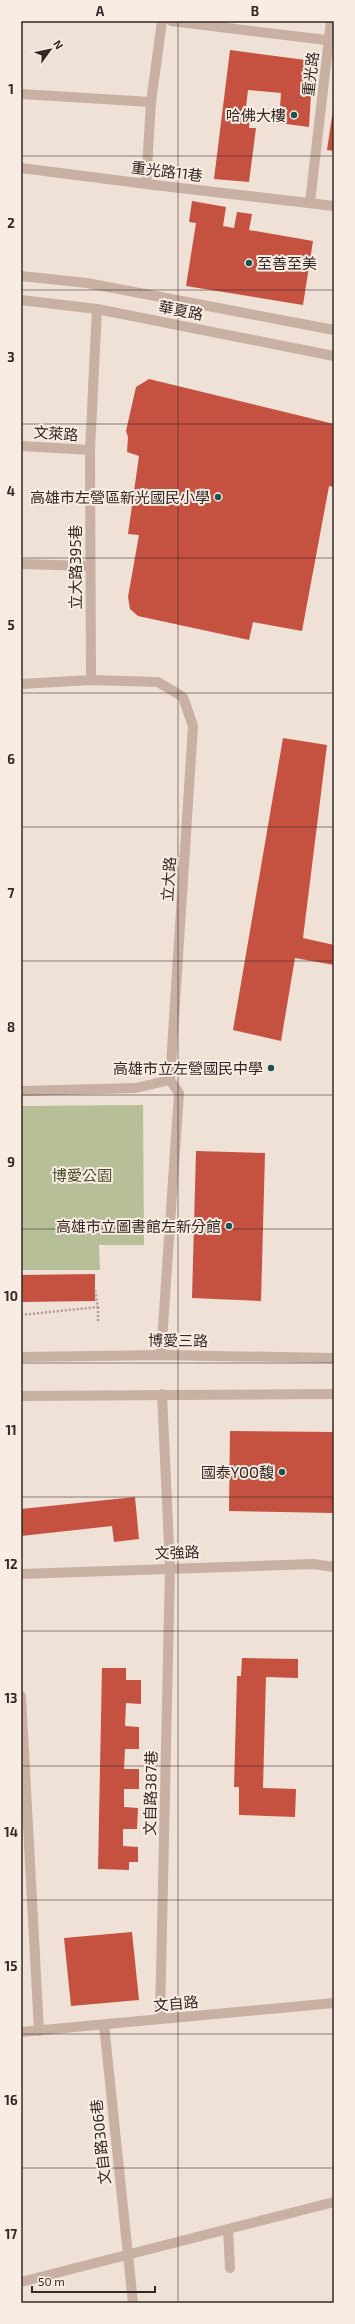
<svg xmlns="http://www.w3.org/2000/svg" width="355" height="2324" font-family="'Exo 2','Noto Sans TC',sans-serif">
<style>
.green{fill:#b6bf97}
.building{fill:#c55140}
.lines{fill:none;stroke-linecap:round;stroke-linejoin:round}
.path{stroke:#b3998d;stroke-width:2.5;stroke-dasharray:2 2;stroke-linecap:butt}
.minor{stroke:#c8b0a3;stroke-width:10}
.grid{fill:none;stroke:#332825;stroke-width:1;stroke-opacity:0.55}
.poi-dot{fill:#1b5351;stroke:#f8ece3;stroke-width:1.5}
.labels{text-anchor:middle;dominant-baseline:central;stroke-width:4;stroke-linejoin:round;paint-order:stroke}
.street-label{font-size:15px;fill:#332825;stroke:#f8ece3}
.poi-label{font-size:15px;fill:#332825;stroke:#f8ece3;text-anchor:end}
.park-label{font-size:15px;fill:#475129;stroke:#f8ece3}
.neatline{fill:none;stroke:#332825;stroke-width:1.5}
.grid-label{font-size:13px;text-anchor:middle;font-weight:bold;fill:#332825}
</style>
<rect width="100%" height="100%" fill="#f0e1d7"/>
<path class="green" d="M143,1105L144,1245H99L100,1270H21V1106Z"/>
<g class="building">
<path d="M230,50L313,61L309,127L279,123L281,93L248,90L246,107L251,108L249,128H256L249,182L214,179Z"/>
<path d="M333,110H334V151L327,150Z"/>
<path d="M192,201L226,207L223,226L234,228L237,212L252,214L249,230L313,241L303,305L186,286L196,223L189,222Z"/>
<path d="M149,379L334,424V487L329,486L302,631L253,622L249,640L138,616L130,609L128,597L139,535L128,534L139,456L127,452L128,437L126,431L136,387Z"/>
<path d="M283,738L327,745L303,938L334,945V965L295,958L281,1041L233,1030Z"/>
<path d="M196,1151L265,1153L261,1301L192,1298Z"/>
<path d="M95,1274V1301L21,1302V1275Z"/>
<path d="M230,1431L334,1432V1513L229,1511Z"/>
<path d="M135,1497L139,1539L114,1542L112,1526L21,1536V1509Z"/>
<path d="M242,1658L298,1659V1678L266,1677L263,1788L296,1789L295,1817L239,1815V1787H234L237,1676H241Z"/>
<path d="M102,1668H126V1680H141V1704L126,1703L125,1726L139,1727V1749H125L124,1769H139V1789H124V1807L138,1808L137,1829H123V1846L138,1847V1862H129V1870L98,1869Z"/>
<path d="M132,1932L139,2000L71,2006L64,1938Z"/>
</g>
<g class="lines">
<g class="path">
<path d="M98,1307V1322"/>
<path d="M21,1315L98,1307L95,1290"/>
</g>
<g class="minor">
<path d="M171,21L334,41"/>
<path d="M21,94L151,102"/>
<path d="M21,168L146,184L334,206"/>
<path d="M146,184L151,102L162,21"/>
<path d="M310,202L331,21"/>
<path d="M21,276L87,283L334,330"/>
<path d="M21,300L97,309L334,356"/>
<path d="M21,446L90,450"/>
<path d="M21,564L90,566"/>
<path d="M91,680L90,450L97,309"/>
<path d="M21,684L91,680L158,682L183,697L193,726L170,1080L136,1088L21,1091"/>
<path d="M161,1355L179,1093L170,1080"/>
<path d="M21,1357L161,1355L334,1358"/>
<path d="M21,1396L334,1394"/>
<path d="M21,1574L313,1564L334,1567"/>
<path d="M21,1696L39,2031"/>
<path d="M160,2019L170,1567L162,1394"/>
<path d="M104,2025L133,2303"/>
<path d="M21,2032L334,2003"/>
<path d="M228,2229L230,2268"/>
<path d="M21,2282L334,2202"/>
</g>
</g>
<path class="grid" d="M178,21V2303M21,156H334M21,290H334M21,424H334M21,558H334M21,693H334M21,827H334M21,961H334M21,1095H334M21,1229H334M21,1363H334M21,1497H334M21,1631H334M21,1766H334M21,1900H334M21,2034H334M21,2168H334"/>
<g class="poi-dot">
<circle cx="294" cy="115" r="4"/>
<circle cx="249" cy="263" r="4"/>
<circle cx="218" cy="497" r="4"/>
<circle cx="271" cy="1068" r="4"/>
<circle cx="229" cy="1226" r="4"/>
<circle cx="282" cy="1472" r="4"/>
</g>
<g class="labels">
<g class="street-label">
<text transform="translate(310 74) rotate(-83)">重光路</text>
<text transform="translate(167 171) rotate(7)">重光路11巷</text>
<text transform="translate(181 310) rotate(11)">華夏路</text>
<text transform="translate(56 433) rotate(4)">文萊路</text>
<text transform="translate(75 567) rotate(-90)">立大路395巷</text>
<text transform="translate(168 879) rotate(-86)">立大路</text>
<text transform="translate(178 1340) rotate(1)">博愛三路</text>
<text transform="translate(177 1552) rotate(-2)">文強路</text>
<text transform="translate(150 1793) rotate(-89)">文自路387巷</text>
<text transform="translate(176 2003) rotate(-5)">文自路</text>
<text transform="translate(100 2142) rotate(-96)">文自路306巷</text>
</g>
<g class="poi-label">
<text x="286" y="115">哈佛大樓</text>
<text x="257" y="263" text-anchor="start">至善至美</text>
<text x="210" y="497">高雄市左營區新光國民小學</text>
<text x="263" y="1068">高雄市立左營國民中學</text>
<text x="221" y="1226">高雄市立圖書館左新分館</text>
<text x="274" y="1472">國泰YOO馥</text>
</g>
<g class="park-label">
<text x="82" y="1175">博愛公園</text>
</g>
</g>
<rect width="355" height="2324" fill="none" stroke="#f8ece3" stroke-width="44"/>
<g transform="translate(50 50) rotate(57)" stroke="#f8ece3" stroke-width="3" paint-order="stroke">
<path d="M0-3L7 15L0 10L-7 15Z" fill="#332825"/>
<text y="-6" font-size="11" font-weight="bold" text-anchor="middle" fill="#332825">N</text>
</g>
<path d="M32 2286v6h123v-6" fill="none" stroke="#332825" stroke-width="2"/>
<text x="38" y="2286" font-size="12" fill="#332825" stroke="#f8ece3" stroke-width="3" paint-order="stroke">50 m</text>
<rect x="22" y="22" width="311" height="2280" class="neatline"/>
<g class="grid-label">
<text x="100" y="16">A</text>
<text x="255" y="16">B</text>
<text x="11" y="94">1</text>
<text x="11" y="228">2</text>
<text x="11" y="362">3</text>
<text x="11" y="496">4</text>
<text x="11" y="630">5</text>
<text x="11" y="764">6</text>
<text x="11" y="898">7</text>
<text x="11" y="1032">8</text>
<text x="11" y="1167">9</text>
<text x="11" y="1301">10</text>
<text x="11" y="1435">11</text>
<text x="11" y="1569">12</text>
<text x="11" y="1703">13</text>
<text x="11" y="1837">14</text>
<text x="11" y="1971">15</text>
<text x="11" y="2105">16</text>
<text x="11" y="2239">17</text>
</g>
</svg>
